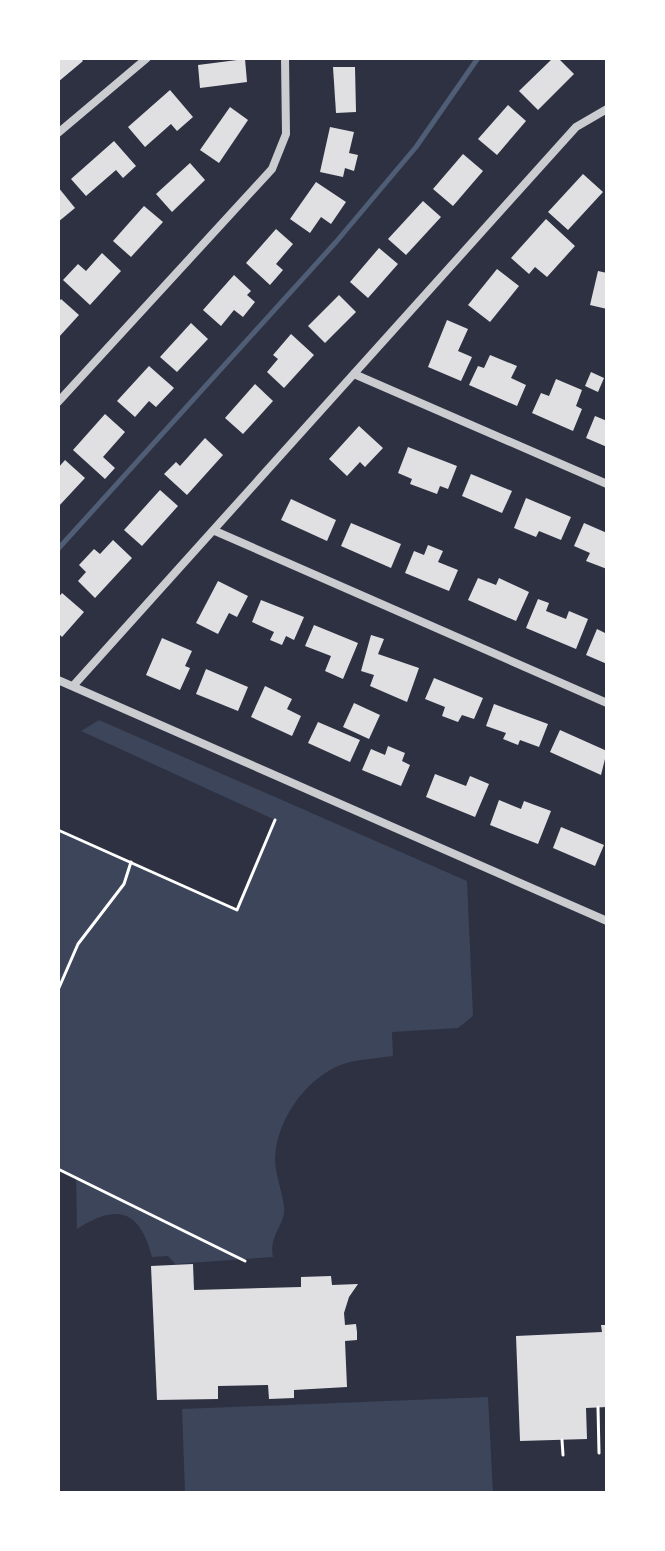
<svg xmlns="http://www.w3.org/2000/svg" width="665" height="1551" font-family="Ubuntu,sans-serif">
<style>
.green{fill:#3c4559}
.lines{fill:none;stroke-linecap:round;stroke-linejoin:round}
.stream{stroke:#4f5d75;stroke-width:5}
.building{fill:#e0e0e3}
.path{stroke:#fff;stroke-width:3}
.minor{stroke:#caccd0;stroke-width:8}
</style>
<rect width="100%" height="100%" fill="#2d3142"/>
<g class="green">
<path d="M99,720L467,881L473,1016L458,1028L392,1032L393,1056C379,1058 364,1059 350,1062C310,1072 277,1117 275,1158C275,1174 282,1190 284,1206C287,1223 268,1235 273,1257L175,1264L168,1256L152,1257C140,1210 117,1203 77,1229L76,1177L58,1169V830L237,910L275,820L81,731Z"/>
<path d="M488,1397L493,1493H185L182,1409Z"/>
</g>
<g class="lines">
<path class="stream" d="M58,549L336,242L416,147L478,58"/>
</g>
<g class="building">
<path d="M58,58H80L83,61L58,82Z"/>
<path d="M553,58H558L574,74L538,110L519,91Z"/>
<path d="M245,59L247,82L200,88L198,65Z"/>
<path d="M333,67H355L356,112L336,113Z"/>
<path d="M170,90L193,117L177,131L171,124L145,147L128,127Z"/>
<path d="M508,105L526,121L497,155L478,139Z"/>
<path d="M230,107L248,120L219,163L200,150Z"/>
<path d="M330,127L354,132L349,153L358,155L354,171L345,168L343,177L320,172Z"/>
<path d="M114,141L136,166L123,178L116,170L86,196L71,179Z"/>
<path d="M463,154L483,171L453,206L433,189Z"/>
<path d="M190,163L205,180L172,212L156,194Z"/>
<path d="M583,174L603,192L568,230L548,212Z"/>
<path d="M316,182L346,202L331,224L321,217L310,233L290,219Z"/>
<path d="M58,187L75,208L58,222Z"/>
<path d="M423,201L441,217L406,255L388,239Z"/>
<path d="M144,206L163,222L131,257L113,241Z"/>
<path d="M546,219L575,246L547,277L535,267L529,274L511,258Z"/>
<path d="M276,229L293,244L276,264L283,270L270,285L246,263Z"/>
<path d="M379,248L398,264L368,298L350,282Z"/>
<path d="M102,253L121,271L90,305L63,280L78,264L86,271Z"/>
<path d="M497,269L519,286L490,322L468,305Z"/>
<path d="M598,271L607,273V309L590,305Z"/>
<path d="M234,275L251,291L247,295L255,302L243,317L234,310L221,326L203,310Z"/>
<path d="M339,295L356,312L325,343L308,326Z"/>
<path d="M61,299L79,315L58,338V303Z"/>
<path d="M447,320L468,329L458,351L472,357L461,381L428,367Z"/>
<path d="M191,323L208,339L177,372L160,357Z"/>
<path d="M291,334L314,355L284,388L267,372L278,359L273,355Z"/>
<path d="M490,355L517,366L511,378L526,385L517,406L469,385L478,366L484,368Z"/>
<path d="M149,366L174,388L156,407L149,401L135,417L117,401Z"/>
<path d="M591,372L604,378L598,392L585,386Z"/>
<path d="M556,379L582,390L576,406L582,409L573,431L532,413L541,393L549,396Z"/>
<path d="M255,384L273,401L243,434L225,418Z"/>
<path d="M105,414L125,432L103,457L115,468L105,479L73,450Z"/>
<path d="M595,416L607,421V447L586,438Z"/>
<path d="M359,426L383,448L365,467L360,462L347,476L329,459Z"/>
<path d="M205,438L223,455L187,495L164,474L176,462L180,466Z"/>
<path d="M408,447L457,466L448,489L440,486L437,494L410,484L412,479L398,473Z"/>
<path d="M65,460L85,478L58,507V468Z"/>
<path d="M471,474L512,491L502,513L462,496Z"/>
<path d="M160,490L178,506L142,546L124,530Z"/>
<path d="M526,498L571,517L561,540L539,531L536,537L514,528Z"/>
<path d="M291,499L336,520L327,541L281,520Z"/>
<path d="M351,523L401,544L391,568L341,546Z"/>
<path d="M584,523L607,533V569L586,561L590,553L574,546Z"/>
<path d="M113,540L132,558L95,598L78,581L86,572L79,565L94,549L100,554Z"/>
<path d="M428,545L443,551L438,562L458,570L449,591L405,573L414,551L424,555Z"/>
<path d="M478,578L496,585L499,578L529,592L516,621L468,600Z"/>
<path d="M218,581L248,596L237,617L229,613L218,634L196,623Z"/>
<path d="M62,593L84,612L62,637L58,633V598Z"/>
<path d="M538,599L549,603L546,611L566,619L569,611L588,619L576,649L526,628Z"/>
<path d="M261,600L304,617L294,640L286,636L282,645L270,640L274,632L252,622Z"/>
<path d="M314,625L358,643L343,679L325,671L331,656L305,646Z"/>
<path d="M597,629L607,634V664L586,655Z"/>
<path d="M371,635L384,639L378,654L419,668L407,702L370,686L374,675L361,671Z"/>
<path d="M162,638L192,651L185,666L190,668L180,690L146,675Z"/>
<path d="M206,669L248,687L238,711L196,694Z"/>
<path d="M434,678L483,698L474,719L462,715L458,722L442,716L445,707L425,699Z"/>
<path d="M265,686L292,699L287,709L301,716L292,736L251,717Z"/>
<path d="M354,703L380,715L369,739L343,727Z"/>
<path d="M494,704L548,724L539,747L520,740L518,745L503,739L506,733L486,726Z"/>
<path d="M318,722L360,740L350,762L308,743Z"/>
<path d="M560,730L607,751L601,775L550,752Z"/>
<path d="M388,746L405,753L402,761L410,765L401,786L362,770L371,749L385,755Z"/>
<path d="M435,774L466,786L470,776L489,784L475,817L426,797Z"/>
<path d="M499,800L521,809L524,801L551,811L538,844L490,825Z"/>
<path d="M561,827L604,845L595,866L553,848Z"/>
<path d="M193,1264L194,1290L301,1287V1277L331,1276L332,1285L358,1284L349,1297L344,1313L345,1325L356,1324L357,1332V1340L345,1341L347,1387L294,1390V1398L269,1399L268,1385L218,1386V1399L157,1400L151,1266Z"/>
<path d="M601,1325H607V1407L586,1408L587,1439L520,1441L516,1336L602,1332Z"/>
</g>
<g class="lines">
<g class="path">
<path d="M58,830L237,910L275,820"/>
<path d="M58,990L78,944L124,884L131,862"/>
<path d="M58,1169L245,1261"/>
<path d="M598,1407L599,1453"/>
<path d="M562,1440L563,1455"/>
</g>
<g class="minor">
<path d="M58,133L147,58"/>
<path d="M354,374L607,484"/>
<path d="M58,402L272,169L286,134L285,58"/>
<path d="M215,531L607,703"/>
<path d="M58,680L607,921"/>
<path d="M73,686L576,127L607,109"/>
</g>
</g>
<rect width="665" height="1551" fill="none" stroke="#ffffff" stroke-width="120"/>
</svg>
